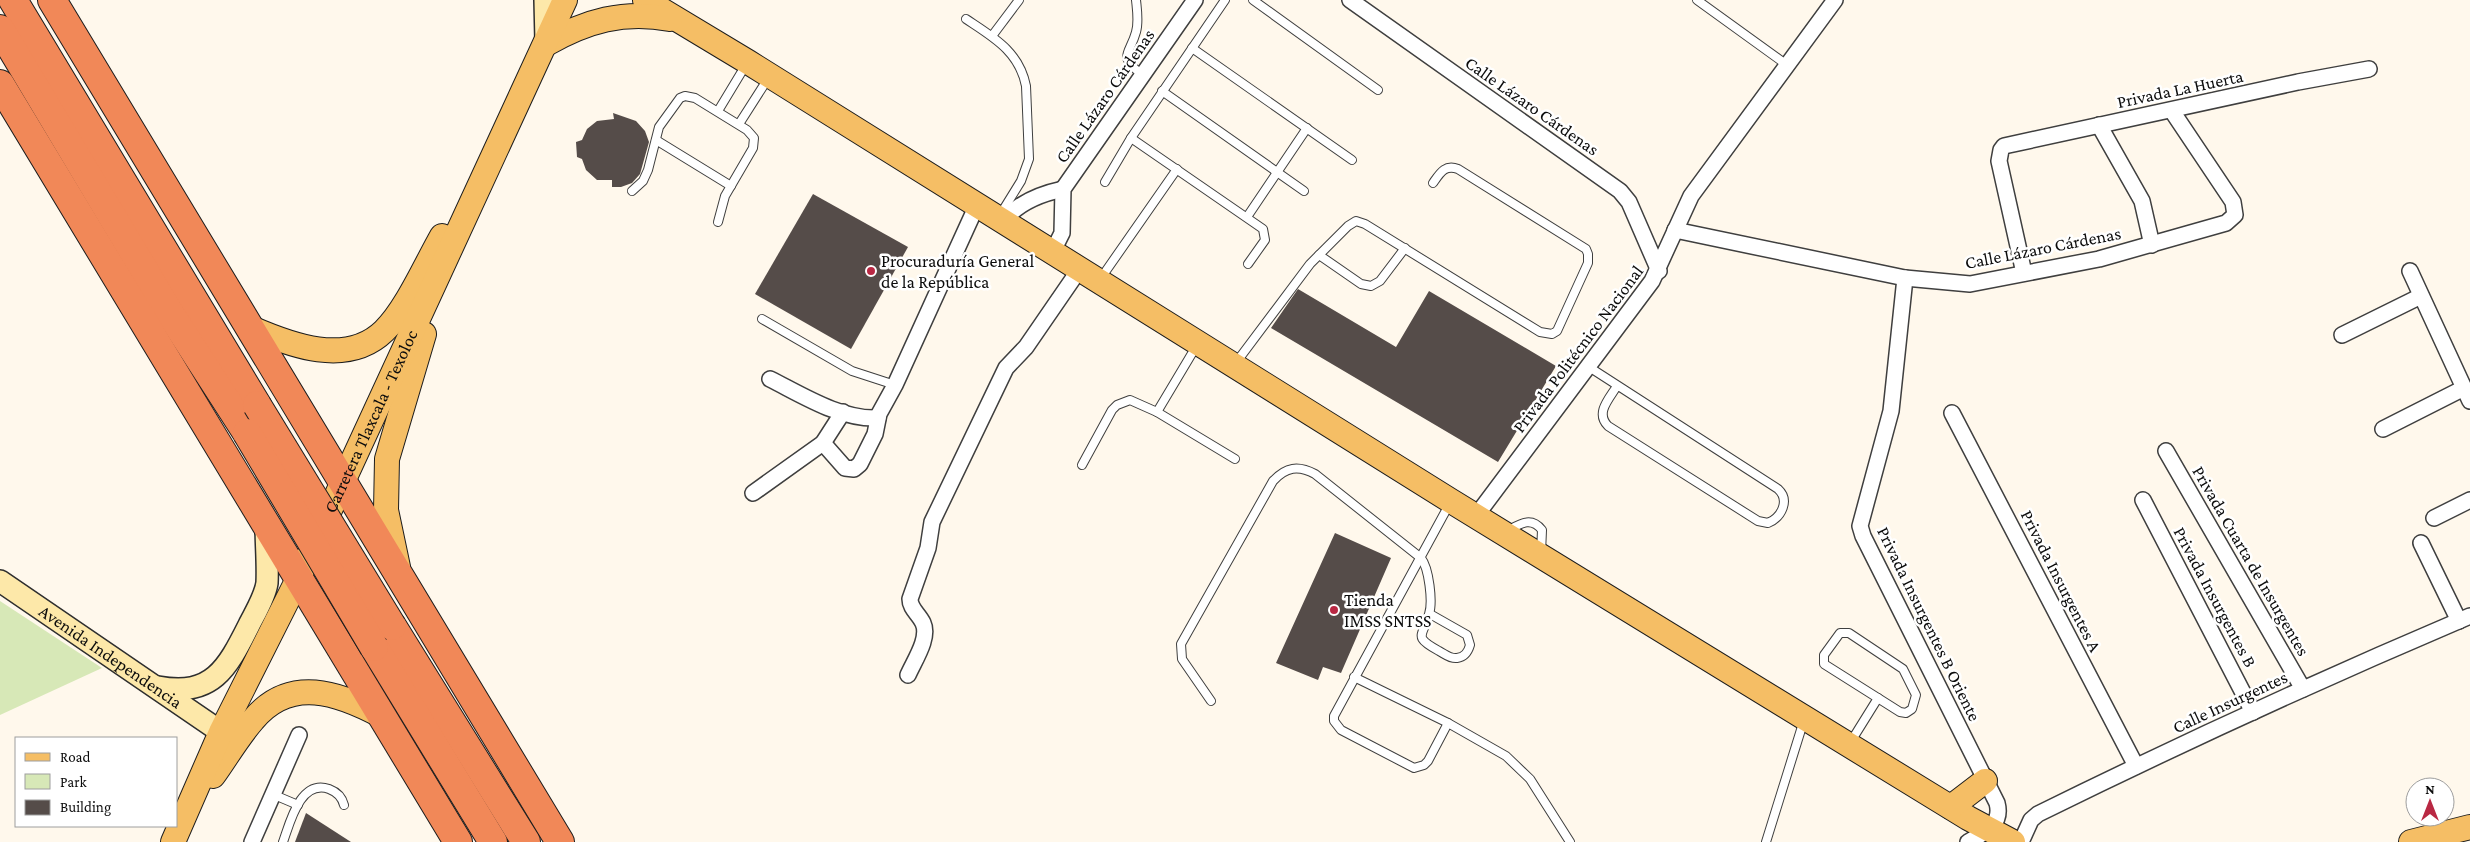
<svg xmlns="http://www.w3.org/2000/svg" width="2470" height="842" font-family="'Crimson Pro',serif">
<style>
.green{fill:#d7e8b7}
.building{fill:#554c49}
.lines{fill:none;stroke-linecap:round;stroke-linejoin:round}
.lane-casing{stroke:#3f3f3f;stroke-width:10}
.street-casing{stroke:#3f3f3f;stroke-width:18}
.secondary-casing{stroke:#2e2e2e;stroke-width:24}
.primary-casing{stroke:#1d1d1d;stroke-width:26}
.highway-casing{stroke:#1d1d1d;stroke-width:30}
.lane{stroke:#fff;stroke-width:8}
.street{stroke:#fff;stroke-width:15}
.secondary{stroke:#fde8a9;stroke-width:21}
.primary{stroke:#f5be65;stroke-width:24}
.highway{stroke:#f18858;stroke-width:28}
.highway-bridge-casing{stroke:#1d1d1d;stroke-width:30;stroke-linecap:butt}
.highway-bridge{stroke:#f18858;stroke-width:28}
.poi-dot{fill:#b92843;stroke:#fff;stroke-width:2}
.labels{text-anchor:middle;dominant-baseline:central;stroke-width:5;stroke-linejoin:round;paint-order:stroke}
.street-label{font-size:18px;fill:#0c0c0c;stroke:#fff}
.poi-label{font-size:18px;fill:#0c0c0c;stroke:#fff;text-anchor:start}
</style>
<rect width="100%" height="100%" fill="#fff8ec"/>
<path class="green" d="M0,601L102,668L0,715Z"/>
<g class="building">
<path d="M613,113L636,121L645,131L649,142L640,174L632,183L621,187H612V180H597L586,170L582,159L577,157L576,142L582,140L587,129L597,121L614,119Z"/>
<path d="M813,194L908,247L851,349L755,294Z"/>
<path d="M1298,289L1396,347L1429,291L1556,366L1498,462L1271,328Z"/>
<path d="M1335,533L1391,558L1341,673L1323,667L1318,680L1276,663Z"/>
<path d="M306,813L351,842H295Z"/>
</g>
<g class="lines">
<g class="lane-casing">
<g id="lane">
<path d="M1136,0C1137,10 1139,22 1136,32C1130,54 1117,57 1142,74"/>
<path d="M1253,0L1378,90"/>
<path d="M1697,0L1787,65"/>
<path d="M966,19C993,37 1019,51 1026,86L1029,159L1021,181L1000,215"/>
<path d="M992,36L1019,0"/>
<path d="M1192,48L1352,160"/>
<path d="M1162,91L1304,191"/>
<path d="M718,111L747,63"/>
<path d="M739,124L769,77"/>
<path d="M1131,138L1263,229L1265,240L1248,264"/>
<path d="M656,140L731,186"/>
<path d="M1105,182L1131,138L1225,0"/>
<path d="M632,191L643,181L648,170L659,127L680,98L685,96L695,98L747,130L754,138L753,148L725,196L718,222"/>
<path d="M1247,217L1307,128"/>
<path d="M1319,255L1361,284L1371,286L1380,281L1405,248"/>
<path d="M1101,278L1177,169"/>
<path d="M762,319L852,371L895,385"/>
<path d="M1235,364L1310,264L1348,226L1356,221L1365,224L1540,332L1552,334L1557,331L1588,263V254L1586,249L1458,169C1445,164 1440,173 1433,183"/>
<path d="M1589,367L1778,489C1790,500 1782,517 1768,523L1758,521L1608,426C1595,413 1609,399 1617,386"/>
<path d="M1157,412L1197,345"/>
<path d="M1082,465L1112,410L1117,405L1130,400L1157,412L1235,459"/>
<path d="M1507,531C1520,524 1531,516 1542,530L1541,553"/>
<path d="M1840,633H1849L1903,669L1916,695L1912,709L1906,713L1900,712L1824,664V655Z"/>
<path d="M1354,677L1448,723L1506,756L1530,779L1570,842"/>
<path d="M1211,701L1182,659L1181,644L1273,481C1286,467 1298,465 1315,474L1421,558C1429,568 1433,602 1429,614C1423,637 1412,636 1439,651C1445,654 1450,659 1457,658C1465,657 1468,652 1470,645L1467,635L1430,614"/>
<path d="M1448,723L1428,761L1424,765L1414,768L1341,730L1334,721V716L1450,503"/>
<path d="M1850,743L1878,698"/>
<path d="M272,794L298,805"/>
<path d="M283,842C290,823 300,779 329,789C337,792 342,797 344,805"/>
<path d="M1766,842L1804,720"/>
</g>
</g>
<g class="street-casing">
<g id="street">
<path d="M1350,0L1620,191L1629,202L1659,271"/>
<path d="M2099,125L2142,201L2152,245"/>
<path d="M1003,222C1017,203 1040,194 1063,189"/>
<path d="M1675,230L1905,278L1970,284L2099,259L2226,223L2235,215L2233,202L2172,111"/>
<path d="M1052,253L1062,233L1063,189L1195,0"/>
<path d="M2410,271L2470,401"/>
<path d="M2024,273L1999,161L2001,150L2004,146L2298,82L2369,69"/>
<path d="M1905,278L1891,411L1860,526L1863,536L1997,803C2003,825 1984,833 1968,842"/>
<path d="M2342,335L2421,296"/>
<path d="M770,379C802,395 841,420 878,418"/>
<path d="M1952,413L2136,766"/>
<path d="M2383,429L2464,388"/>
<path d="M823,443L845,468L854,469L860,464L875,434L879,414L895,385L977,205"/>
<path d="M2166,451L2303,689"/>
<path d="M753,493L823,443L843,412"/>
<path d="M2143,500L2253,712"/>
<path d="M1476,516L1652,281L1691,196L1835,0"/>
<path d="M2434,518L2470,500"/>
<path d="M2421,543L2459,621"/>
<path d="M908,675C914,661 930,638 923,623C919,614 910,609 910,599L928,548L932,522L1006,368L1026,347L1079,270"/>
<path d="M252,842L299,735"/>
<path d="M2021,842L2031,820L2038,814C2180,744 2324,678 2470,616"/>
</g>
</g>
<g class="secondary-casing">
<g id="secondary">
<path d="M545,0L546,42"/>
<path id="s1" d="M0,581L221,732"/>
<path d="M158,687C212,697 227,669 249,625C255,613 265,597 267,583C268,564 266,544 266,525"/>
</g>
</g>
<g class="primary-casing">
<g id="primary">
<path d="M645,0L748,62L1451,501L1968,818L2013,842"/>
<path d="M546,44C586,21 624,10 670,19"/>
<path d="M251,328C290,345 347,367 384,331C406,310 426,264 442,236"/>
<path d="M398,567L386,510L387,459L424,334"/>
<path d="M213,776C226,758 238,737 253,720C290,675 339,693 382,716"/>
<path d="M1951,807L1985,781"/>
<path id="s2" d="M173,842L221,732L299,577L565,0"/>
<path d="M2411,842L2470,827"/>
</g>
</g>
<g class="highway-casing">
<g id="highway">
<path d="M13,0L257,405"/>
<path d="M52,0L560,842"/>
<path d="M0,29L171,315L247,433"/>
<path d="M0,84L458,842"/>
<path d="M392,626L526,842"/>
<path d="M374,647L493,842"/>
</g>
</g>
<use href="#lane" class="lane"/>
<use href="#street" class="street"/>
<use href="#secondary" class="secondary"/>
<use href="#primary" class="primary"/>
<use href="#highway" class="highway"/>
<g class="highway-bridge-casing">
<g id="highway-bridge">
<path d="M257,405L392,626"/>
<path d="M247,433L374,647"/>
</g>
</g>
<use href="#highway-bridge" class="highway-bridge"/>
</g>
<g class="poi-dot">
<circle cx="871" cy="271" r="5"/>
<circle cx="1334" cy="610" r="5"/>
</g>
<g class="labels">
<g class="street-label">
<text transform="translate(2180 89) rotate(-12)">Privada La Huerta</text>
<text transform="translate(1105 96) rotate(-55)">Calle Lázaro Cárdenas</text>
<text transform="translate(1532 106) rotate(35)">Calle Lázaro Cárdenas</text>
<text transform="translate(2043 248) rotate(-11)">Calle Lázaro Cárdenas</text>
<text transform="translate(1578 349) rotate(-53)">Privada Politécnico Nacional</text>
<text stroke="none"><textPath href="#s2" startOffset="465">Carretera Tlaxcala - Texoloc</textPath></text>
<text transform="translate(2251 561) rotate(60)">Privada Cuarta de Insurgentes</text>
<text transform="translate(2061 581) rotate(63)">Privada Insurgentes A</text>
<text transform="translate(2215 597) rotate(62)">Privada Insurgentes B</text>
<text transform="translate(1929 624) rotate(64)">Privada Insurgentes B Oriente</text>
<text stroke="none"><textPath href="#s1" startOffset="134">Avenida Independencia</textPath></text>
<text transform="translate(2230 702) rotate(-25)">Calle Insurgentes</text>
</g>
<g class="poi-label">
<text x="881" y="261">Procuraduría General<tspan x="881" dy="21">de la República</tspan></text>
<text x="1344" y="600">Tienda<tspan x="1344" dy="21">IMSS SNTSS</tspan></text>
</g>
</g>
<rect x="15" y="737" width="162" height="90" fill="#ffffff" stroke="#9e9e9e"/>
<rect x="25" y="753" width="25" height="8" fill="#f5be65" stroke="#9e9e9e"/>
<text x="60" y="762" font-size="15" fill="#0c0c0c">Road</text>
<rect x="25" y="774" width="25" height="15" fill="#d7e8b7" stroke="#9e9e9e"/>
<text x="60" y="787" font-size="15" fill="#0c0c0c">Park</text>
<rect x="25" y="800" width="25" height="15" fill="#554c49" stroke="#9e9e9e"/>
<text x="60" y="812" font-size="15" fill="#0c0c0c">Building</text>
<g transform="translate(2430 802)"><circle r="24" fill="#ffffff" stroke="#9e9e9e"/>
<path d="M0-4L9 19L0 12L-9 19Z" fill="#b92843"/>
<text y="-8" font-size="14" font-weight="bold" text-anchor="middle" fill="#0c0c0c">N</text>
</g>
</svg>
